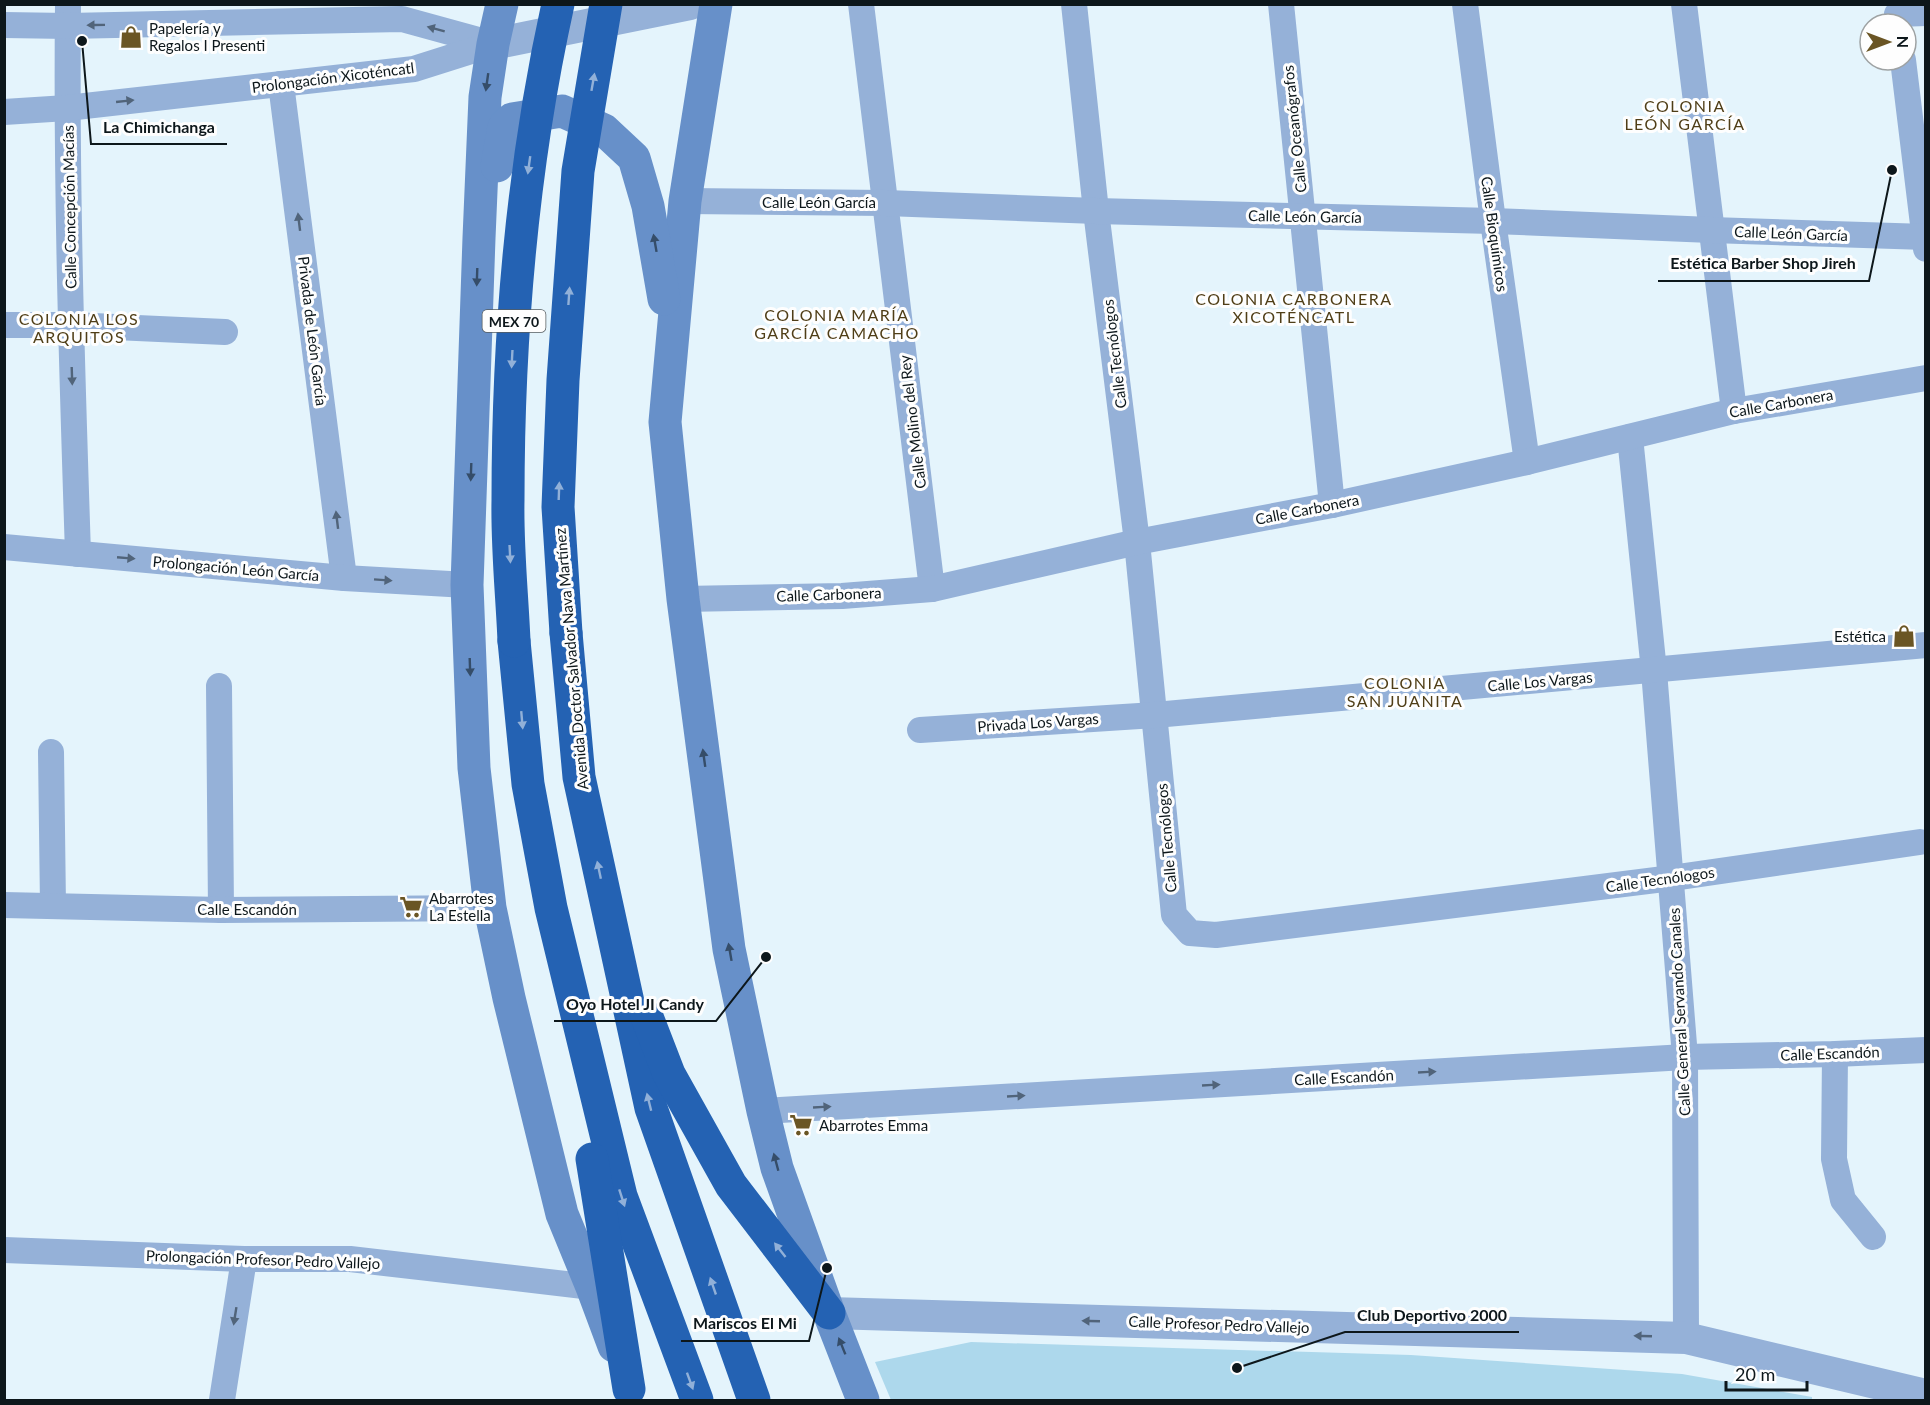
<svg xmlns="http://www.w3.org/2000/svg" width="1930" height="1405" font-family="Lato,sans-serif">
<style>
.green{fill:#add8ec}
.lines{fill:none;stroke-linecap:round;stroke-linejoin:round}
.minor{stroke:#95b1d8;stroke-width:26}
.tertiary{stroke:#95b1d8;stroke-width:32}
.secondary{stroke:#6790c9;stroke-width:33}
.motorway{stroke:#2462b3;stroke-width:33}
.motorway-bridge{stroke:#2462b3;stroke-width:33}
.oneway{fill:#51647a}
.oneway2{fill:#354d69}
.oneway3{fill:#91b0d8}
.labels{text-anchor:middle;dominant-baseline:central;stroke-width:6;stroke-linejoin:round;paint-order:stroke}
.shield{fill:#fefefe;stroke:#555c5f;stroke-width:1.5}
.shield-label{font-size:14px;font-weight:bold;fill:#0d171b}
.poi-label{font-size:15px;fill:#0d171b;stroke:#fefefe;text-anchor:start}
.street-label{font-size:15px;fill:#0d171b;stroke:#fefefe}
.neighbourhood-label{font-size:16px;letter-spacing:1.5px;fill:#4f3e17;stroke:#fefefe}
.leader{fill:none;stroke:#0d171b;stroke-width:2}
.callout-dot{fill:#0d171b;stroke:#fefefe;stroke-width:2}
.callout-label{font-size:16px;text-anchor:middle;font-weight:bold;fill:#0d171b;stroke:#fefefe;stroke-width:6;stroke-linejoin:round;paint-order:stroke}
</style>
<rect width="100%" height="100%" fill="#e4f4fc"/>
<path class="green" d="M971,1342L1411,1355L1682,1374L1812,1397V1400H891L875,1362Z"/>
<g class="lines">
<g class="minor">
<path d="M68,4C66,188 72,371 78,554"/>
<path d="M861,4L932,589"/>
<path d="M1074,4L1096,211L1137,542L1174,915L1190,933L1216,935L1672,878L1920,842"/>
<path d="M1281,4L1332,505"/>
<path d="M1465,4L1493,221L1527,462"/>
<path d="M1684,4L1734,411"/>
<path d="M1897,14L1926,13"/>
<path d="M4,25L68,26L402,19L493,44"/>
<path d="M1903,60L1926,249"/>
<path d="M281,84L344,578"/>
<path d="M4,112L67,108L414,69L493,44"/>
<path d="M685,201L886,203L1096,211L1493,221L1711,230L1926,237"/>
<path d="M4,325H71L225,332"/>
<path d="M1630,437L1654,671L1685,1057L1686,1338"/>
<path d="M4,547L344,578L467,585"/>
<path d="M683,599L842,596L932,589L1137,542L1332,505L1527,462L1734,411L1926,378"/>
<path d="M219,686L221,910"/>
<path d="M920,730L1155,715L1926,645"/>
<path d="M51,752L53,906"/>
<path d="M4,905L221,910L490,908"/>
<path d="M1835,1054L1834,1159L1843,1200L1873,1237"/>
<path d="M763,1111L1685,1057L1835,1054L1926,1050"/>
<path d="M4,1250L244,1259H350L592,1287"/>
<path d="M222,1400L244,1259"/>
</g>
<g class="tertiary">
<path d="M493,44L690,4"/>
<path d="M829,1313L1686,1338L1926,1395"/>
</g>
<g class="secondary">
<path d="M502,4L493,44L485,97L479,238L467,585L474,768L490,908L509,998L562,1214L592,1287L614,1346"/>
<path d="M716,4L685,201L665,422L683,599L729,949L763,1111L777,1168L829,1313L863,1400"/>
<path d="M497,166L504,127L512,119L562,111L604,130L634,158L648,206L664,299"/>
</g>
<g class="motorway">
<path d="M566,633L579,777L651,1108L754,1400"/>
<path d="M514,641L528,784L551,908L621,1196L697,1400"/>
<path d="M647,1017L669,1074L731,1185L829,1313"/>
<path d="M592,1159L629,1389"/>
</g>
<g class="motorway-bridge">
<path d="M566,633L558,507L563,380L578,171L606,4"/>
<path d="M514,641C512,594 507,547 508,500C508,334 522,167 558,4"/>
</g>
</g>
<defs><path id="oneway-solid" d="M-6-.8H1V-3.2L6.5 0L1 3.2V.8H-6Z" transform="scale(1.5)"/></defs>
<g class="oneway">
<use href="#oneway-solid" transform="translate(96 25) rotate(179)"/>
<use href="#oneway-solid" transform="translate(436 29) rotate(-165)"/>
<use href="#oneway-solid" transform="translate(125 101) rotate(-6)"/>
<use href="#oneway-solid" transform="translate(299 222) rotate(-97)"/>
<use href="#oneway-solid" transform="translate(72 376) rotate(88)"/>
<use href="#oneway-solid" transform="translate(337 520) rotate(-97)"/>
<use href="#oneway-solid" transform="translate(126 558) rotate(5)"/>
<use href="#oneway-solid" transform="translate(383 580) rotate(4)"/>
<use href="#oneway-solid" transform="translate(1427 1072) rotate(-3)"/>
<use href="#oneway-solid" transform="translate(1211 1085) rotate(-3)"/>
<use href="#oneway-solid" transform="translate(1016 1096) rotate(-3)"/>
<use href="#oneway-solid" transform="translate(822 1107) rotate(-3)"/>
<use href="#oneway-solid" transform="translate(235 1316) rotate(99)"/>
<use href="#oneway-solid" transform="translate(1091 1321) rotate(-178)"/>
<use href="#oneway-solid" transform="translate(1643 1336) rotate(-178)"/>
</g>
<g class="oneway2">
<use href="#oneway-solid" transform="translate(487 82) rotate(98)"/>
<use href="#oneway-solid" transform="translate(655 243) rotate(-100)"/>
<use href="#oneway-solid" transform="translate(477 277) rotate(92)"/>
<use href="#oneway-solid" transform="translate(471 472) rotate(92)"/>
<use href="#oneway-solid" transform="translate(470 667) rotate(88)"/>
<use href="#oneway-solid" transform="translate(704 758) rotate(-98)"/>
<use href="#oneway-solid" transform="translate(730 952) rotate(-100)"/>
<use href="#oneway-solid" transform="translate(776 1162) rotate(-105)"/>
<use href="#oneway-solid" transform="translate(842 1346) rotate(-112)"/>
</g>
<g class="oneway3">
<use href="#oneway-solid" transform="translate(593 82) rotate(-80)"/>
<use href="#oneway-solid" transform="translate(529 165) rotate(98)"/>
<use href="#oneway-solid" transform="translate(569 296) rotate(-86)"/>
<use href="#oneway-solid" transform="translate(512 359) rotate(93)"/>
<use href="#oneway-solid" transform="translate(559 491) rotate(-88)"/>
<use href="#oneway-solid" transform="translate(510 554) rotate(87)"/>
<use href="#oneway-solid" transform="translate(522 720) rotate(85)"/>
<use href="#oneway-solid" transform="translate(599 870) rotate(-102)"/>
<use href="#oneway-solid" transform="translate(649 1102) rotate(-104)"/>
<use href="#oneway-solid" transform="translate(622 1198) rotate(72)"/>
<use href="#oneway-solid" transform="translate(780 1250) rotate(-128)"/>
<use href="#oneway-solid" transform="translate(713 1286) rotate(-109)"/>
<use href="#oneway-solid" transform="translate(690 1381) rotate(70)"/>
</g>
<defs>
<g id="shop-bare" transform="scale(1.8)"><path d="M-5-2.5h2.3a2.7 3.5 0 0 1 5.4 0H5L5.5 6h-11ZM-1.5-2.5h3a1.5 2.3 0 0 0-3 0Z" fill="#6a5524" stroke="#fefefe" stroke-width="2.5" paint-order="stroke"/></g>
<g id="supermarket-bare" transform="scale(1.8)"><path d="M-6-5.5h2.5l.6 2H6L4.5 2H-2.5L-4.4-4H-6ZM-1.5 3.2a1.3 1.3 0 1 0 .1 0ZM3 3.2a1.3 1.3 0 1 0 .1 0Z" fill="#6a5524" stroke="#fefefe" stroke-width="2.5" paint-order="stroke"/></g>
</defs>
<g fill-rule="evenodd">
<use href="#shop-bare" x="131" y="37"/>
<use href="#shop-bare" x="1904" y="636"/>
<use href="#supermarket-bare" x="411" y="907"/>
<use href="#supermarket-bare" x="801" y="1125"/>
</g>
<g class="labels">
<rect class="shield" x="482.5" y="310" width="63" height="22" rx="4.5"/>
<g class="shield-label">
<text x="514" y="321">MEX 70</text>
</g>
<g class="poi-label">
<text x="149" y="28">Papelería y<tspan x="149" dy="17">Regalos I Presenti</tspan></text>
<text x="1886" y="636" text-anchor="end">Estética</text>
<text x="429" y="898">Abarrotes<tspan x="429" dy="17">La Estella</tspan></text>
<text x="819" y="1125">Abarrotes Emma</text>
</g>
<g class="street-label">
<text transform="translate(333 77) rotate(-7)">Prolongación Xicoténcatl</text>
<text transform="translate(1294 129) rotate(-96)">Calle Oceanógrafos</text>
<text x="819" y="202">Calle León García</text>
<text transform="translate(69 207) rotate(-91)">Calle Concepción Macías</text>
<text transform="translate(1305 216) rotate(1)">Calle León García</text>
<text transform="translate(1791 233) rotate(2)">Calle León García</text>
<text transform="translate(1495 234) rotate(82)">Calle Bioquímicos</text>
<text transform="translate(313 331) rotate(83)">Privada de León García</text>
<text transform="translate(1114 354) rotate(-97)">Calle Tecnólogos</text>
<text transform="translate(1781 403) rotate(-10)">Calle Carbonera</text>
<text transform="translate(912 422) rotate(-97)">Calle Molino del Rey</text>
<text transform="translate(1307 509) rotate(-11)">Calle Carbonera</text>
<text transform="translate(236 568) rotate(5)">Prolongación León García</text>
<text transform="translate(829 594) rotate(-2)">Calle Carbonera</text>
<text transform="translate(571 659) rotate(-95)">Avenida Doctor Salvador Nava Martínez</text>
<text transform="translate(1540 681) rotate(-5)">Calle Los Vargas</text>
<text transform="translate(1038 722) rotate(-4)">Privada Los Vargas</text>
<text transform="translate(1166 838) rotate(-95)">Calle Tecnólogos</text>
<text transform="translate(1660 879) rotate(-8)">Calle Tecnólogos</text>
<text x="247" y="909">Calle Escandón</text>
<text transform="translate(1679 1012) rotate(-93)">Calle General Servando Canales</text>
<text transform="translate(1830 1053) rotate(-2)">Calle Escandón</text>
<text transform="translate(1344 1077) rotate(-3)">Calle Escandón</text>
<text transform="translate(263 1259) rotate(2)">Prolongación Profesor Pedro Vallejo</text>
<text transform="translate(1219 1324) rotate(2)">Calle Profesor Pedro Vallejo</text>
</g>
<g class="neighbourhood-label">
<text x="1685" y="105">COLONIA<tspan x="1685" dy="18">LEÓN GARCÍA</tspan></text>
<text x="1294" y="298">COLONIA CARBONERA<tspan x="1294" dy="18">XICOTÉNCATL</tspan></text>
<text x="837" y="314">COLONIA MARÍA<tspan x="837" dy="18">GARCÍA CAMACHO</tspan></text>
<text x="79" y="318">COLONIA LOS<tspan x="79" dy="18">ARQUITOS</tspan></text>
<text x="1405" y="682">COLONIA<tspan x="1405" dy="18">SAN JUANITA</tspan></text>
</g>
</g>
<path class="leader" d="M82 41L91 144H227M1892 170L1869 281H1658M766 957L716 1021H554M1237 1368L1345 1332H1519M827 1268L809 1341H681"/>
<g class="callout-dot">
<circle cx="82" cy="41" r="6"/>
<circle cx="1892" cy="170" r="6"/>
<circle cx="766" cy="957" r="6"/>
<circle cx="1237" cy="1368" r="6"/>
<circle cx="827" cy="1268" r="6"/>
</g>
<g class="callout-label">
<text x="159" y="133">La Chimichanga</text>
<text x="1763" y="269">Estética Barber Shop Jireh</text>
<text x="635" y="1010">Oyo Hotel JI Candy</text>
<text x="1432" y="1321">Club Deportivo 2000</text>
<text x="745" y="1329">Mariscos El Mi</text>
</g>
<rect width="1930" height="1405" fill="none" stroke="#0d171b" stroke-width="12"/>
<g transform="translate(1888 42) rotate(90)"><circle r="28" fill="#fefefe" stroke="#9ea2a3" stroke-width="1.5"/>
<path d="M0-4.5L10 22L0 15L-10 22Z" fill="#6a5524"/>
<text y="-9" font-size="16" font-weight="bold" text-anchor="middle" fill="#0d171b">N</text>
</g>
<path d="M1726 1381v9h81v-9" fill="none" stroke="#0d171b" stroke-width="3"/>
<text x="1735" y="1381" font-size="18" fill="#0d171b" stroke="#fefefe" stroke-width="4.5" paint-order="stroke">20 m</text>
</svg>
